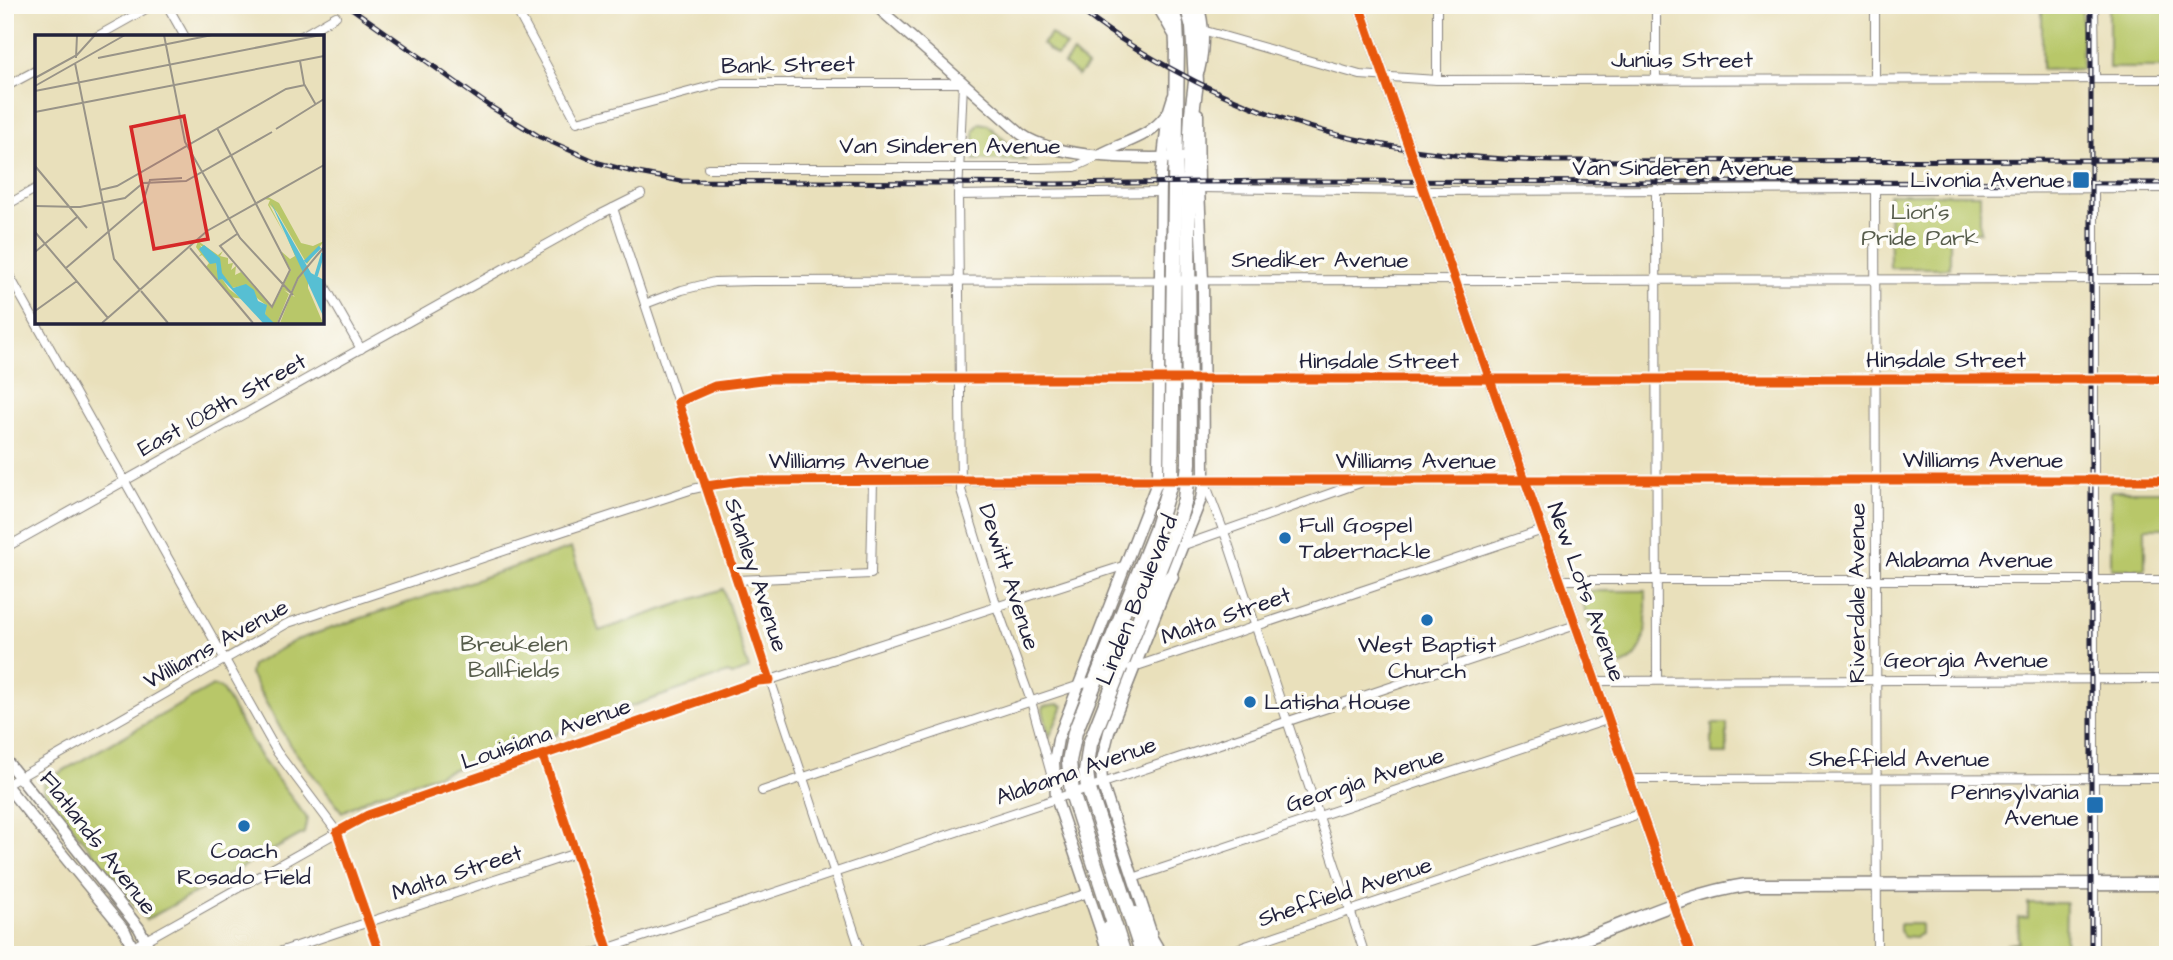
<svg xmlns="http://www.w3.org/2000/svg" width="2173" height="960" font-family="'Architects Daughter',sans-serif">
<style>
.green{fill:#b8c769;stroke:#6d7452;stroke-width:2}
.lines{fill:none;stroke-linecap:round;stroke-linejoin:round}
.street-casing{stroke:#86817b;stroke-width:10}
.secondary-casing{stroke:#86817b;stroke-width:13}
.primary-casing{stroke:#86817b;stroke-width:15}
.highway-casing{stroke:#86817b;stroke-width:17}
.street{stroke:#fff;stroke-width:8}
.secondary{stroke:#fff;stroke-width:10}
.primary{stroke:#fff;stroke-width:12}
.highway{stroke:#fff;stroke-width:14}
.rail-casing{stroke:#22223b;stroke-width:5}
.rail{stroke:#fdfcf7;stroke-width:2.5;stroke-dasharray:8;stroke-linecap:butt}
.cycleway-casing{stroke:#fdfcf7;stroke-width:13}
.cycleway{stroke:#e8590c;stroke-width:9}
.poi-dot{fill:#1f6fb2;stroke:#fdfcf7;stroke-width:2.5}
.labels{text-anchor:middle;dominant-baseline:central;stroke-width:7;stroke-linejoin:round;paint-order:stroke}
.street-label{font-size:23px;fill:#22223b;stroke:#fdfcf7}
.poi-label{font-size:23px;fill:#22223b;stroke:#fdfcf7;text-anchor:end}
.park-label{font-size:23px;fill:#565c4b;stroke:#fdfcf7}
.inset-river{fill:none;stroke:#57bfd3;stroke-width:3.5}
.inset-road{fill:none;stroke:#999488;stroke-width:2}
.view{fill:#d62828;fill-opacity:0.15;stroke:#d62828;stroke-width:3.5}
.inset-edge{fill:none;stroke:#22223b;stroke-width:3.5}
</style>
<rect width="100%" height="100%" fill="#fdfcf7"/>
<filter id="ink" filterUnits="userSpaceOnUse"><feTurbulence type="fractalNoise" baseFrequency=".0143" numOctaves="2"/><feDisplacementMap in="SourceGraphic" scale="14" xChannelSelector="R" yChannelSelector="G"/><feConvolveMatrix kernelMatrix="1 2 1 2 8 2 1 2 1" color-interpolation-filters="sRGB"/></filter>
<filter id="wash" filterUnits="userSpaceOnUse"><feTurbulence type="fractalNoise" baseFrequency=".00686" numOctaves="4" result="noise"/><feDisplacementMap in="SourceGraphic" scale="28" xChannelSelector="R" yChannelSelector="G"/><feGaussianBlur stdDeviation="1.57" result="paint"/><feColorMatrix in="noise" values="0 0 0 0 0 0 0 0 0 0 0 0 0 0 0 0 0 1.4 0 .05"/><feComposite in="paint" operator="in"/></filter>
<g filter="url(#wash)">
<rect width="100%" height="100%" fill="#e9e0bb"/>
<g class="green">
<path d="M2042,5H2082V69L2042,70Z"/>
<rect x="2109" y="5" width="59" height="63"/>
<path d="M1051,34L1066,46L1057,56L1042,44Z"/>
<path d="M1073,53L1087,66L1078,76L1064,64Z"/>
<path d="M980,123L988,125L1026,160H974V130Z"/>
<path d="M1889,194H1980V232H1950V268H1890Z"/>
<path d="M2111,491H2168V528H2145V569H2111Z"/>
<path d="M571,548L599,631L723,589L749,669L732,675L728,673L562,730L556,735L373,796L342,812L289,744L250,674L252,665L296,640Z"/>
<path d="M1578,591H1646C1646,626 1652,665 1605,669Z"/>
<path d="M213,686L221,688L261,758L307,818L304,833L146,920L43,790L45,781Z"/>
<path d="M1058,704L1063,706L1049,738L1043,710L1044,706Z"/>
<rect x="1712" y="724" width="15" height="30"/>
<path d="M2028,903H2066L2065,955H2007V944L2019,943L2018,918L2028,917Z"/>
<path d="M1900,924H1921V934L1915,937L1904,936L1900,931Z"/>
</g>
</g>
<g filter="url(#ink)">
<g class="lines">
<g class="street-casing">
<g id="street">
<path d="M167,5L185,37"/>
<path d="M514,5L577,122L722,83H963L958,195L961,490L997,607L1031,701L1051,774"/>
<path d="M1875,5V79"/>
<path d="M2094,5L2095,78"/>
<path d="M1202,30L1360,75L1437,80L2168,79"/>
<path d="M96,37L153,5"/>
<path d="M300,37L336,16"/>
<path d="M1656,79V5"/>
<path d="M1437,80V5"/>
<path d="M5,87L37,70"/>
<path d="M708,168H1040L1075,167L1099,156"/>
<path d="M1199,188L1424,191L2168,188"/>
<path d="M1656,189L1657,679"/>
<path d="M1875,189L1877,955"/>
<path d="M2094,189V955"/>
<path d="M958,195L1160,192"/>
<path d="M5,206L37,188"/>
<path d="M613,208L862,955"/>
<path d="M5,268L277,752L337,832L380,955"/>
<path d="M322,281L361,349"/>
<path d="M645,304L682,290L714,282L753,281L2168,279"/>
<path d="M678,402L715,386L770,379H2168"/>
<path d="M1204,480L1227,540L1365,955"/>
<path d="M1184,545L1360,483"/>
<path d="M5,548L601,214L641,194"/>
<path d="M737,580L871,574L873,480"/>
<path d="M1560,580H2168"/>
<path d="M1131,668L1543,530"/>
<path d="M1597,681L2168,679"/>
<path d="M543,756L610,955"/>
<path d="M1630,779L2168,778"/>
<path d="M6,785L288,623L567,530L693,489L724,482L2168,480"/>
<path d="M762,791L1119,672"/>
<path d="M1133,878L1610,719"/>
<path d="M119,955L368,815L758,681L770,680L1126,565"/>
<path d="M270,955L576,853"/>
<path d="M588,955L1576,625"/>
<path d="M902,955L1088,893"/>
<path d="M1219,955L1642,813"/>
</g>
</g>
<g class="secondary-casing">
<g id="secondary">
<path d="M875,5L1021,134C1057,160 1145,159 1190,157"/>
<path d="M1157,5L1173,33"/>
<path d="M1198,5C1205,26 1204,49 1199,71"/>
<path d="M1359,5L1691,955"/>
<path d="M1103,153C1126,141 1150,137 1166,115"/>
<path d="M5,759L139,928L153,955"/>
<path d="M5,784L125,931L136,955"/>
<path d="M1151,932L1102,783L1101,764L1109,732L1201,499L1204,480L1203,280L1199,188L1198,114"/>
<path d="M1108,952L1056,798L1054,762L1058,739L1158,480L1161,175L1168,113L1173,97"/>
</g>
</g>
<g class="primary-casing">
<path id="primary" d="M1535,955C1554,949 1574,943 1592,936C1643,917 1692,893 1746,885L2168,884"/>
</g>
<g class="highway-casing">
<g id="highway">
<path d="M1149,609L1171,577"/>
<path d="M1136,914L1158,952"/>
<path d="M1109,929L1112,955"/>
<path d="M1124,955L1072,793L1069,761L1075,732L1156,530L1171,480L1177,45L1176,24L1170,5"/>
<path d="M1143,955L1088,787L1086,772L1090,744L1179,519L1185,499L1189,463L1188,199L1192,113L1196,82L1193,27L1187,5"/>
</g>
</g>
<use href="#street" class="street"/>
<use href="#secondary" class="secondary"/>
<use href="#primary" class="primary"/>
<use href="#highway" class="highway"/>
<g class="rail-casing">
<g id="rail">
<path d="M347,5L491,107L540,137L599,163L633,172L681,181L1056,184L1278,181L2168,183"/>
<path d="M1075,5C1104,30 1136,49 1168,67C1292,136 1412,158 1552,161L2168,160"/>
<path d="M2091,5V955"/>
</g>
</g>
<use href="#rail" class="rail"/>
<g class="cycleway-casing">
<g id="cycleway">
<path d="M1359,5L1691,955"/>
<path d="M706,486L742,481L949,480H2168"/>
<path d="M543,756L610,955"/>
<path d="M380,955L337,832L368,815L758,681L770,680L678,402L715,386L770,379H2168"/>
</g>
</g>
<use href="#cycleway" class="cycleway"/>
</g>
</g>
<g class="poi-dot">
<rect x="2072" y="171" width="18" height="18" rx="3.5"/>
<circle cx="1285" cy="538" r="7"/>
<circle cx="1427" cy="620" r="7"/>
<circle cx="1250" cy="702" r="7"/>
<rect x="2086" y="796" width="18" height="18" rx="3.5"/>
<circle cx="244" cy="826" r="7"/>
</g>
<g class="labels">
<g class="street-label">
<text x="1682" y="60">Junius Street</text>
<text transform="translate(788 65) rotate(-1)">Bank Street</text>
<text x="950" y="146">Van Sinderen Avenue</text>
<text x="1683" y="168">Van Sinderen Avenue</text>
<text x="1320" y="260">Snediker Avenue</text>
<text x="1946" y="360">Hinsdale Street</text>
<text x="1379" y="361">Hinsdale Street</text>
<text transform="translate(222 405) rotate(-29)">East 108th Street</text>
<text x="1983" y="460">Williams Avenue</text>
<text x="849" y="461">Williams Avenue</text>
<text x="1416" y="461">Williams Avenue</text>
<text x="1969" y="560">Alabama Avenue</text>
<text transform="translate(756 575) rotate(72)">Stanley Avenue</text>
<text transform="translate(1009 577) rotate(72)">Dewitt Avenue</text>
<text transform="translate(1586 592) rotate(70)">New Lots Avenue</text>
<text transform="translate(1857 593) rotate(-90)">Riverdale Avenue</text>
<text transform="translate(1137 600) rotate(-68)">Linden Boulevard</text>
<text transform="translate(1226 616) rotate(-19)">Malta Street</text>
<text transform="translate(216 644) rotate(-29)">Williams Avenue</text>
<text x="1966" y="660">Georgia Avenue</text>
<text transform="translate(546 734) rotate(-19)">Louisiana Avenue</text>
<text x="1899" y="759">Sheffield Avenue</text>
<text transform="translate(1076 771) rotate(-19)">Alabama Avenue</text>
<text transform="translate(1365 780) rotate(-18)">Georgia Avenue</text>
<text transform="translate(98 843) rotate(52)">Flatlands Avenue</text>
<text transform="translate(457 873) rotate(-18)">Malta Street</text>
<text transform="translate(1345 892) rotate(-18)">Sheffield Avenue</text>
</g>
<g class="poi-label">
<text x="2065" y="180">Livonia Avenue</text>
<text x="1299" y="525" text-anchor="start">Full Gospel<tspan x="1299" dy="26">Tabernackle</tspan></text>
<text x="1427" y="645" text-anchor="middle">West Baptist<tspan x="1427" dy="26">Church</tspan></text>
<text x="1264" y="702" text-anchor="start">Latisha House</text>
<text x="2079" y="792">Pennsylvania<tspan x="2079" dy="26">Avenue</tspan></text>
<text x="244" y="851" text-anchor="middle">Coach<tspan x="244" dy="26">Rosado Field</tspan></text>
</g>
<g class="park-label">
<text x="1920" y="212">Lion's<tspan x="1920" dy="26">Pride Park</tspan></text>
<text x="514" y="644">Breukelen<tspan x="514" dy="26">Ballfields</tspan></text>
</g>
</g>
<g transform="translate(35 35)">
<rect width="289" height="289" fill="#e9e0bb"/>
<path d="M233,162L244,168L266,208L278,211L289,206L272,229L242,177L234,169L250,200L233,170L235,165L229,164ZM251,200L273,242V253L288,288H245L256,260L260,262L256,258L269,234L255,258L249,255L254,259L242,288H238L230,280L231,270L214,257L204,256L213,253L211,250L197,253L186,238L184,223L165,210L175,228H181L182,236L194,254L211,267L221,280L207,264L196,262L171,232L174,228L167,220L163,222L166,219L161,212L163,206L183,220L188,216L185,221L193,223V229L198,228L196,235L201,231L200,240L206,237L237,273L256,235L247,219V217L255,224L260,221Z" fill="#b8c769"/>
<path d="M236,168L276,238L289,245V283ZM169,210L185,223L187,238L198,253L211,249L219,255L223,266L232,270L230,279L239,288H228L187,244L183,245L181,228L175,229L164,214Z" fill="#57bfd3"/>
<path class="inset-river" d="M270,227L285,212M281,241L288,218"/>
<path class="inset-road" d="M43,0H72M129,0L150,107L205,203L258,260M41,23L42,0M63,23L177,0M265,26L269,49L281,70M40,28L79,224L105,255M0,43L42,20L60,0M0,51L90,0M0,56L286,0M0,77L289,21M182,93L255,235L237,272L185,211L202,199M241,94L289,64M0,131L52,193M114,145L147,143M65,155L82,151L251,54L270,50M0,171L45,172L90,163L108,148L151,146L237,97M0,197L73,283M155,213L218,288M0,217L42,182M31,233L108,167L115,145M106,256L133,288M0,276L42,246M67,288L172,196L289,130M243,288L263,243L289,212"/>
<path class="view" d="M149,81L173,204L119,214L96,92Z"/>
<rect width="289" height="289" class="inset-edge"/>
</g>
<rect width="2173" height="960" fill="none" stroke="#fdfcf7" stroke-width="28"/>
</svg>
